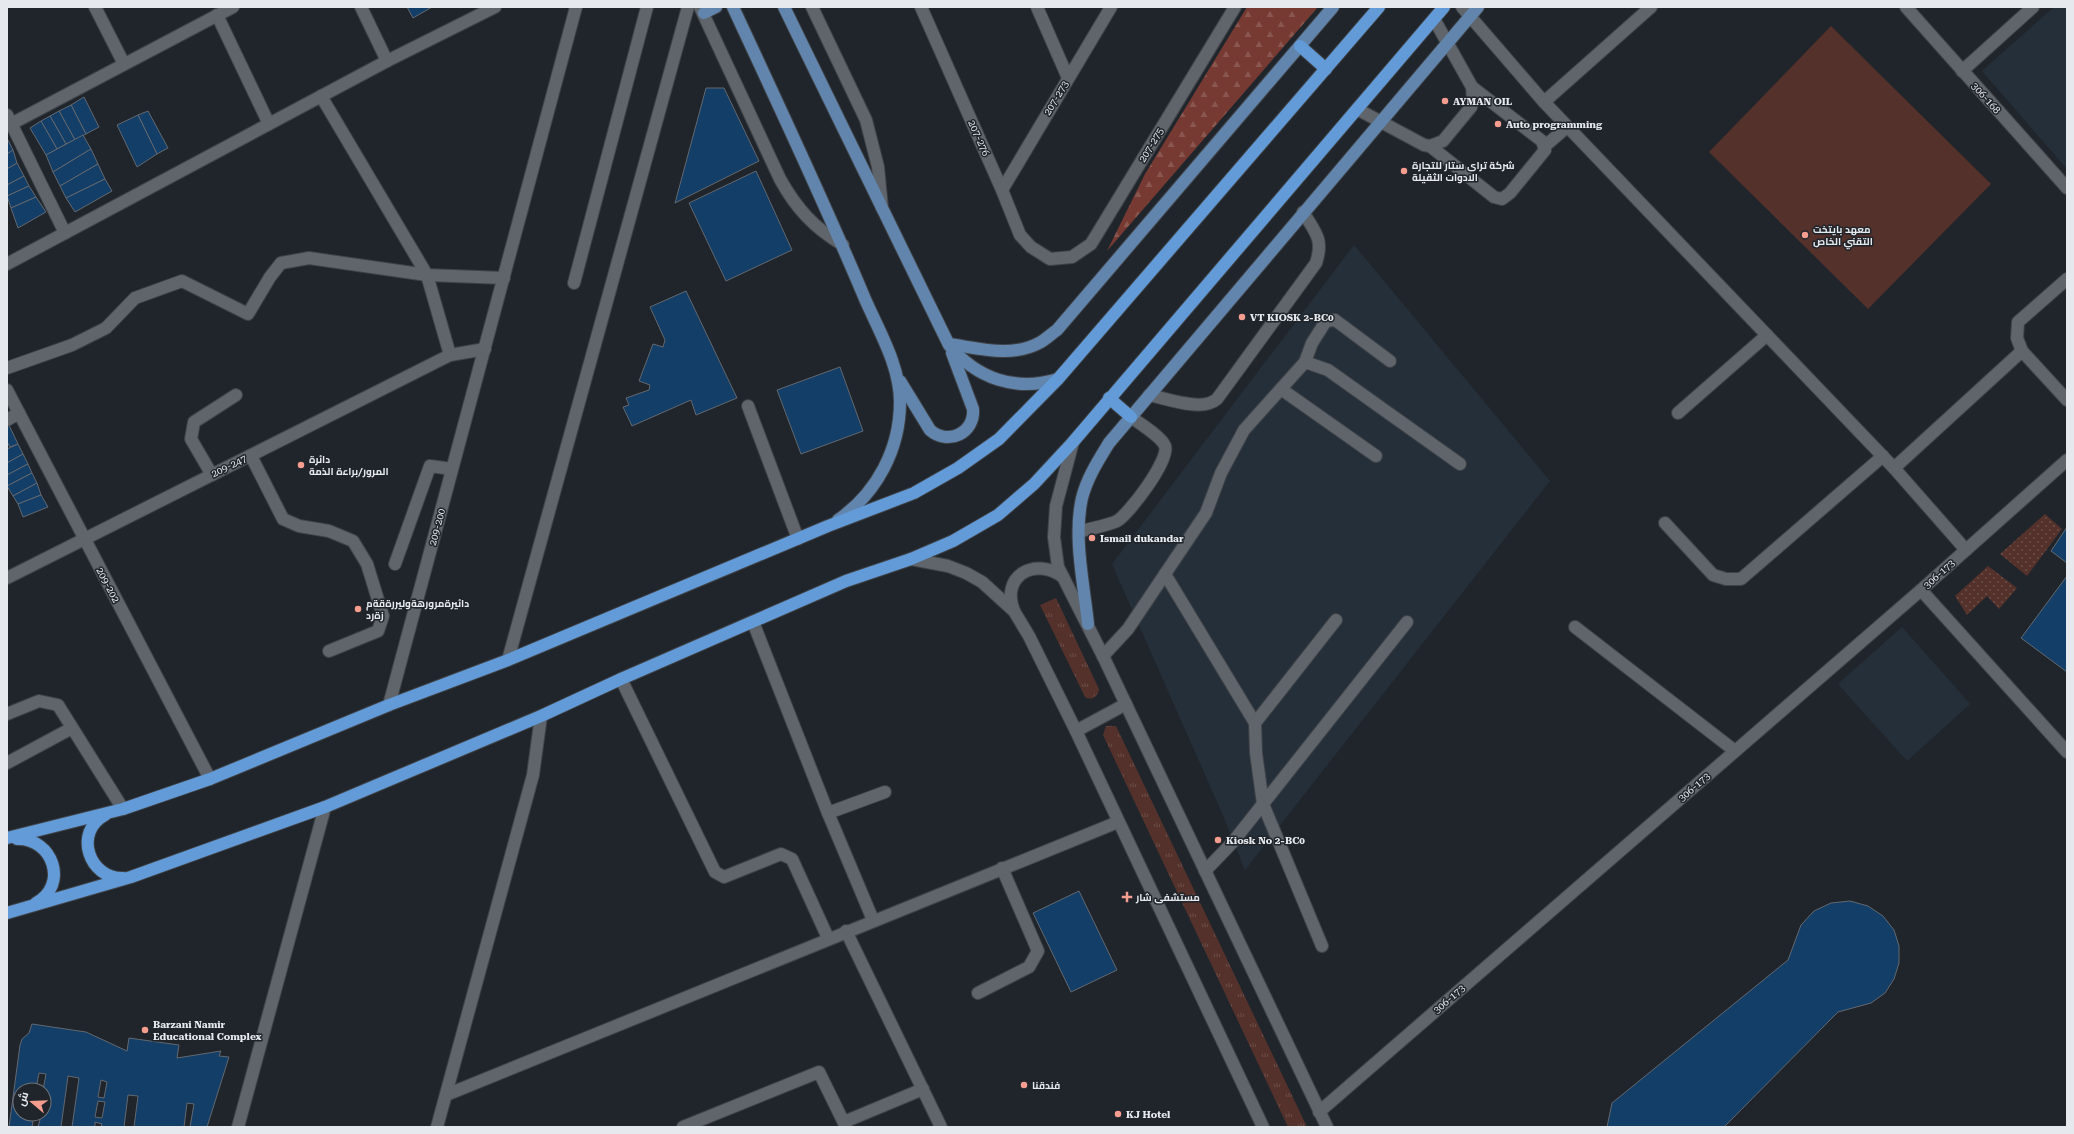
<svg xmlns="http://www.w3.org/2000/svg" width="2074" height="1134" font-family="'Roboto Serif',Cairo,serif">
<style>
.built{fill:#252f39}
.grass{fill:url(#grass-tufts)}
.forest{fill:url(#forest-firs)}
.garden{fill:url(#garden-dots)}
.pitch{fill:#54312b}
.building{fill:#133e68;stroke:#62686f;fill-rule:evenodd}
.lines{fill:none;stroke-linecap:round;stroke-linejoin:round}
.minor-casing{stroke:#3f4348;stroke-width:14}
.major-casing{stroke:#3f4348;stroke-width:14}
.highway-casing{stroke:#3f4348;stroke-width:14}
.minor{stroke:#5f656b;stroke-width:12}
.major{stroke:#6185ac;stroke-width:12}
.highway{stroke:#629bd8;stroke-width:12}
.poi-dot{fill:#f59d8f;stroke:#20252b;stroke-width:1.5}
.labels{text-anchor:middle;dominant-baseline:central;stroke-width:3;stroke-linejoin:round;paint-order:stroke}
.street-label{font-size:10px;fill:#e6eaee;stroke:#20252b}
.poi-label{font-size:10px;font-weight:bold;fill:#e6eaee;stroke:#20252b;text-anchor:start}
</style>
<defs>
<pattern id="grass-tufts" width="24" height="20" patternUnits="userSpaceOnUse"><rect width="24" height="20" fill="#54312b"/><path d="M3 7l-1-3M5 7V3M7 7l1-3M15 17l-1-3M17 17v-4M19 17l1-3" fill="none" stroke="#6d4f4a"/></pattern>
<pattern id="forest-firs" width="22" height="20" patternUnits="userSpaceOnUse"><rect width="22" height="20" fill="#763a32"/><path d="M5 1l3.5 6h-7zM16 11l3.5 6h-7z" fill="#8a5750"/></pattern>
<pattern id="garden-dots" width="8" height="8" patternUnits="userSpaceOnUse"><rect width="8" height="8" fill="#54312b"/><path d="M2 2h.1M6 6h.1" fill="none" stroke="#6d4f4a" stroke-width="1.8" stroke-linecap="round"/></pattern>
</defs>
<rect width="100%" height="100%" fill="#20252b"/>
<g class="built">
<path d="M2054,7H2067V169L1982,71Z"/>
<path d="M1354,245L1550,481L1245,870L1225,820L1112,564Z"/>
<path d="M1902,627L1970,704L1907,761L1838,684Z"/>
</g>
<g class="grass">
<path d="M1056,598L1099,689C1098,697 1091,701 1085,697L1040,605Z"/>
<path d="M1106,726H1116L1307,1127H1288L1103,735Z"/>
</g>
<path class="forest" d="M1247,7H1318L1107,251L1145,174Z"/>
<g class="garden">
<path d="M2045,514L2062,529L2027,576L2000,554Z"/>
<path d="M1988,566L2017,588L1999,609L1987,596L1967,615L1955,596Z"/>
</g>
<path class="pitch" d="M1831,26L1991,184L1868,309L1709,152Z"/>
<g class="building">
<path d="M407,7H432L413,18Z"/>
<path d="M706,88H724L759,161L675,203Z"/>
<path d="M84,97L99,127L86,134L71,105Z"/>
<path d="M71,105L86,134L75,140L59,111Z"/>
<path d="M59,111L75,140L66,144L50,116Z"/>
<path d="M148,111L168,148L157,154L138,115Z"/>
<path d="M138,115L157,154L137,167L117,125Z"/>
<path d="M50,116L66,144L57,149L41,121Z"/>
<path d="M41,121L57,149L46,155L30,128Z"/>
<path d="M83,135L91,149L53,172L46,155Z"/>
<path d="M8,140L13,150L7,154V141Z"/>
<path d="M91,149L98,164L60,186L53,172Z"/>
<path d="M13,150L17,163L7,169V154Z"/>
<path d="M17,163L24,176L7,185V169Z"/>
<path d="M98,164L105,179L66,198L60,186Z"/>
<path d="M756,171L792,250L726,281L689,203Z"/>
<path d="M24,176L29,186L7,196V185Z"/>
<path d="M105,179L112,191L75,212L66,198Z"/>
<path d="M29,186L36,197L11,208L7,196Z"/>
<path d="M36,197L46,212L18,228L11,208Z"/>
<path d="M686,291L737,398L696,415L691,400L632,426L623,407L629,405L626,398L649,390L650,385L639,381L653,344L663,347L665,340L650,307Z"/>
<path d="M840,367L863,431L801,454L777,390Z"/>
<path d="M7,421L18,444L10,447L7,442Z"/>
<path d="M18,444L23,454L7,463V449Z"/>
<path d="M23,454L28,464L7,475V463Z"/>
<path d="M28,464L32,473L7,486V475Z"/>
<path d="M32,473L37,483L13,496L7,486Z"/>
<path d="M37,483L41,495L18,504L13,496Z"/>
<path d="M41,495L48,507L23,517L18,504Z"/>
<path d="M2067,527V563L2051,551Z"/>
<path d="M2067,576V672L2021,638Z"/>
<path d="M1079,891L1117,970L1071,992L1033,913Z"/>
<path d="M1850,901L1868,906L1883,916L1894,930L1899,946V963L1894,979L1885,993L1871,1003L1838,1012L1724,1127H1607L1612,1103L1788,960L1801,925L1814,911L1831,903Z"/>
<path d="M32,1024L86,1032L127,1051L129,1038L179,1045L177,1058L221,1051L219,1056L229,1057L207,1127H190L194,1104L187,1103L184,1127H134L138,1096L128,1095L124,1127H101L102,1124L95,1122V1127H72L79,1078L68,1076L61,1127H38L41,1116L34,1115L32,1127H9L20,1045L22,1039L29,1033ZM39,1073L46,1074L43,1090L44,1114H20V1090H41L36,1089ZM101,1080L107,1082L104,1098L98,1097ZM98,1101L105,1102L102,1118L95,1117Z"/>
</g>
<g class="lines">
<g class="minor-casing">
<g id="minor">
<path d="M95,7L124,64"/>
<path d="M361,7L387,61"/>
<path d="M700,7L780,179C796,208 814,228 843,245"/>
<path d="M812,7L866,120L878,167L882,208"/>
<path d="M921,7L1002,190L1020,235L1031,247L1050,259L1072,257L1091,244L1235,7"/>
<path d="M1037,7L1068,78"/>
<path d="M1462,7L1544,102L1894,468L1966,550"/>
<path d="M1906,7L2067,188"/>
<path d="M217,15L269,124"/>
<path d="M1962,71L2033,7"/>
<path d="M321,96L427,275L504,278"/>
<path d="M1544,102L1651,7"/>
<path d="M1357,109L1424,145L1430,146L1443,141L1471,107L1473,100L1472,87L1434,19"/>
<path d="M7,115L65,233"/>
<path d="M11,124L233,7"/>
<path d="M1430,146L1494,197L1502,199L1510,193L1545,150L1542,141L1472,87"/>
<path d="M1545,146L1567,127"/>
<path d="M1002,190L1111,7"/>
<path d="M7,264L387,61L495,7"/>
<path d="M2067,279L2018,322L2017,338L2022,351L2067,400"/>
<path d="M574,283L647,7"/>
<path d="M1305,362L1312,343L1326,321L1335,320L1390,361"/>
<path d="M7,368L72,345L106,328L135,298L182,281L248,314L270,277L281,263L309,258L427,275L450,355"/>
<path d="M1281,389L1376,456"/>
<path d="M7,390L210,779"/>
<path d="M1149,395C1168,399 1202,412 1217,399L1316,263C1324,239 1315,232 1303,212"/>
<path d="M748,406L798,539"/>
<path d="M1678,413L1767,335"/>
<path d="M7,420L19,413"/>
<path d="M1073,442L1056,506L1054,537L1058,567L1103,656L1327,1127"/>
<path d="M251,456L283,519L299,526L329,531L353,541L367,564L383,616L378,631L329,651"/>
<path d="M1894,468L2022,351"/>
<path d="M212,475L191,439L194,422L236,395"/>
<path d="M1665,523L1713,575L1726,579H1741L1883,456"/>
<path d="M1079,532C1087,529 1110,525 1117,521C1129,514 1170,460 1165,446C1162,437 1139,423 1131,417"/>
<path d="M911,559L948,566L966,573L982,582L1014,611L1029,636L1076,731L1263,1127"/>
<path d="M395,564L430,466L452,469"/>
<path d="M1165,574L1255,723"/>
<path d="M7,578L450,355L485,349"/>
<path d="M1921,590L2067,752"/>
<path d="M1014,611C1000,576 1035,556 1063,577"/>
<path d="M753,622L828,813L873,920"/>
<path d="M1575,627L1735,751"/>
<path d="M1103,656L1128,629L1206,513L1221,473L1244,430L1305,362L1328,370L1460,464"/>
<path d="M508,660L688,7"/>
<path d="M621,679L715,872L724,877L781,854L792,859L828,938"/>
<path d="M389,705L576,7"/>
<path d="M7,714L39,701L58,705L123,809"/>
<path d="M1076,731L1126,704"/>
<path d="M7,763L72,728"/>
<path d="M828,813L885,792"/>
<path d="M1205,871L1232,843L1407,622"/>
<path d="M846,931L941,1127"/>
<path d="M1322,946L1263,804L1256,753L1255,723L1336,620"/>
<path d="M978,993L1029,967L1038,951L1002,868"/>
<path d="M446,1095L1118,822"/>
<path d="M1319,1112L1921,590L2067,460"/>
<path d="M844,1122L923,1089"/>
<path d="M238,1127L325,807"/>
<path d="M437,1127L533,775L541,716"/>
<path d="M683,1127L819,1072L846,1127"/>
</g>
</g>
<g class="major-casing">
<g id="major">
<path d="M733,7C778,104 824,201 865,299C879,331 900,366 900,402C900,449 877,493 838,520"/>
<path d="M784,7L949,345C977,379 1016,392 1058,379"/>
<path d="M704,13L716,7"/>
<path d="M949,344C978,348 1011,358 1039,343C1045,340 1051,334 1057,330L1333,7"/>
<path d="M900,381L930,430C948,446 975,433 973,409L952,353"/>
<path d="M1088,624C1084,585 1073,537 1082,498C1087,478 1098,461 1109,443L1478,7"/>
</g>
</g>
<g class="highway-casing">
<g id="highway">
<path d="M1300,46L1326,69"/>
<path d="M1109,398L1131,417"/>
<path d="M105,815C73,832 89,879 123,878"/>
<path d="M7,838L123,809L210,779L389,705L508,660L828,526L914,493L958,468L999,439L1058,379L1379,7"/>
<path d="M17,839C53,838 69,885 36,903"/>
<path d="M7,913L131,877L325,807L541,716L621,679L846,581L911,559L953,541L998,515L1034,484L1073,442L1444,7"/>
</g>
</g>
<use href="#minor" class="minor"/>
<use href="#major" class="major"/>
<use href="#highway" class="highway"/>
</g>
<g class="poi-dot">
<circle cx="1445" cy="101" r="4"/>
<circle cx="1498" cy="124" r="4"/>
<circle cx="1404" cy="171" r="4"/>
<circle cx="1805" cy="235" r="4"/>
<circle cx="1242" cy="317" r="4"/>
<circle cx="301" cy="465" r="4"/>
<circle cx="1092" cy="538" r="4"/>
<circle cx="358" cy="609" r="4"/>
<circle cx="1218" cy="840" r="4"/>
<path d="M1125 891h4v4h4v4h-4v4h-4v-4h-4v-4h4z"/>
<circle cx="145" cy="1030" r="4"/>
<circle cx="1024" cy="1085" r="4"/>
<circle cx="1118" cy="1114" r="4"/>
</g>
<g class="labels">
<g class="street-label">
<text transform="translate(1056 98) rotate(-59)">207-273</text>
<text transform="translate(1986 98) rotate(48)">306-168</text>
<text transform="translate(979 138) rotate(66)">207-276</text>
<text transform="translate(1151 145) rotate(-59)">207-275</text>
<text transform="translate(229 466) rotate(-26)">209-247</text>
<text transform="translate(437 527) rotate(-75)">209-200</text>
<text transform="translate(1939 574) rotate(-42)">306-173</text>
<text transform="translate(108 585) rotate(62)">209-202</text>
<text transform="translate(1694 787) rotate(-41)">306-173</text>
<text transform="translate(1449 999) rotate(-41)">306-173</text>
</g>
<g class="poi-label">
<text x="1453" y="101">AYMAN OIL</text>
<text x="1506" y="124">Auto programming</text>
<text x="1412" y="165">شركة ترای ستار للتجارة<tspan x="1412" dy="12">الادوات الثقيلة</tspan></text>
<text x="1813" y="229">معهد بايتخت<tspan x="1813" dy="12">التقني الخاص</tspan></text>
<text x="1250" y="317">VT KIOSK 2-BC0</text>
<text x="309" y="459">دائرة<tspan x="309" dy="12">المرور/براءة الذمة</tspan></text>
<text x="1100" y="538">Ismail dukandar</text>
<text x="366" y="603">دائيرةمرورهةوليررةقةم<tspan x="366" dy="12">زةرد</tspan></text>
<text x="1226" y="840">Kiosk No 2-BC0</text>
<text x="1136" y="897">مستشفى شار</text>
<text x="153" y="1024">Barzani Namir<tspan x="153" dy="12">Educational Complex</tspan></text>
<text x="1032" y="1085">فندقنا</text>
<text x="1126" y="1114">KJ Hotel</text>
</g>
</g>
<rect width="2074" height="1134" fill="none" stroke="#e6eaee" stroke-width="16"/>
<g transform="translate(32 1102) rotate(289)"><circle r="19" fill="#20252b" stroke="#6f7479"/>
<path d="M0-3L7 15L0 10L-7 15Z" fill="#f59d8f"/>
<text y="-6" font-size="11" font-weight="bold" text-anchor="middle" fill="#e6eaee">ش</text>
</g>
</svg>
